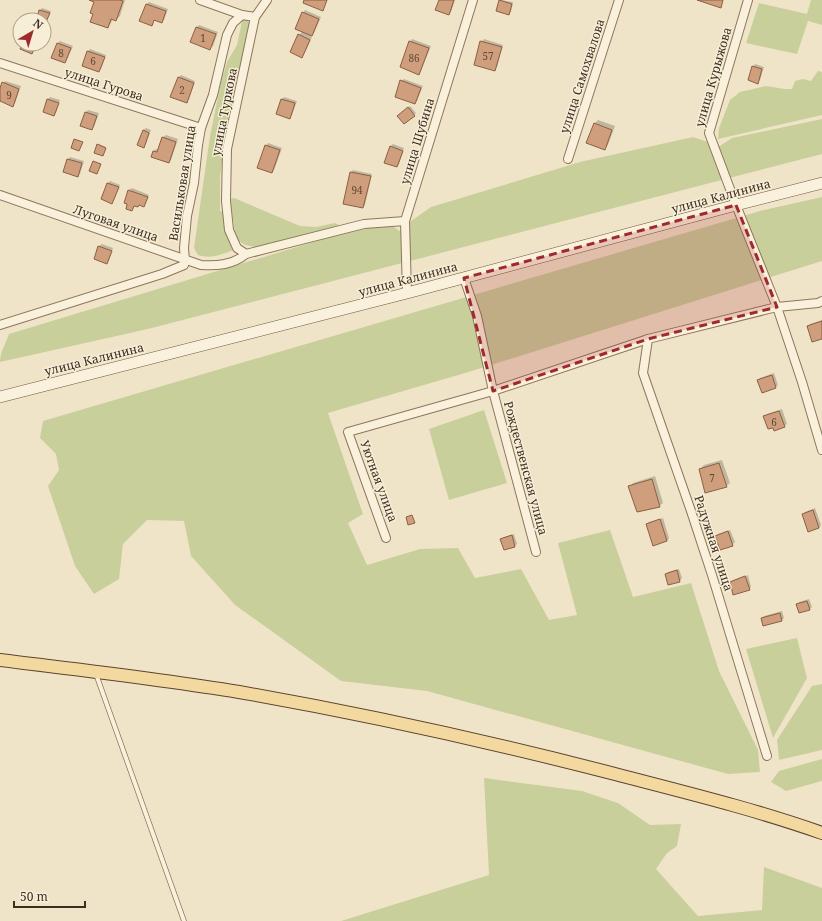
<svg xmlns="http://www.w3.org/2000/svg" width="822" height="921" font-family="'Noto Serif',serif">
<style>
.green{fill:#c9cf9b}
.shadow{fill:#0003}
.building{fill:#cf9f7d;stroke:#8d5f41}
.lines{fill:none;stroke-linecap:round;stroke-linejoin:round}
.service-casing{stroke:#8d765c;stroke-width:5.5}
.minor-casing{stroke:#8d765c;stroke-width:10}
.secondary-casing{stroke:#6f573f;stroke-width:12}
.primary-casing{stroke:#5b4430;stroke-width:14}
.service{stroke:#faf1dc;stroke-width:4}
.minor{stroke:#faf1dc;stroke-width:8}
.secondary{stroke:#faf1dc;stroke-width:11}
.primary{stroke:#f3d9a0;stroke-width:12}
.marked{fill:#9e2a2b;fill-opacity:0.2;stroke:#9e2a2b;stroke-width:3;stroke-dasharray:8 5;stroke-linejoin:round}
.labels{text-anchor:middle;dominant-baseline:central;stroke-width:3;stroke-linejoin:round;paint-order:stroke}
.number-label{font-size:10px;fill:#624a37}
.street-label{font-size:12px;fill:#3d2e20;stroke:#f7eed8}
</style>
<rect width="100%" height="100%" fill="#f0e4c8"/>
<g class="green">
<path d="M811,0H822V25L808,21L797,54L746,43L759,3L807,14Z"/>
<path d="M243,17L249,22V36L227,124L220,177V211L224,212L226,231L233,250C221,255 211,259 198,255L194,248L210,136L221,82L227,62L237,45Z"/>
<path d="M818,71L822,72V115L718,139L719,128L730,100L740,92L766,86L785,89H792L795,81L803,79L811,81Z"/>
<path d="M822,119V154L148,329L0,362C0,352 6,343 9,334L363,227L393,226L399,231L411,221L431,207L580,162L693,137L720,146L732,138Z"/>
<path d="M822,197V261L472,371L328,413L363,514L348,523L367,565L420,549L458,548L475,578L521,569L549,620L577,615L558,543L610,530L633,597L691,583L719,671L758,750L760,772L728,774L427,691L341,681L235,605L191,556L184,521L147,520L123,544L119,579L94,594L75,566L48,486L59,470L56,454L40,438L43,421L760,211Z"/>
<path d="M234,198L300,226L316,227L335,223L339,225L332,229L301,236L256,247L245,245L236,239L230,199Z"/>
<path d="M484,410L507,483L449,500L429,429Z"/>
<path d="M797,638L807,678L773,738L746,649Z"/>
<path d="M822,684V750L779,760L777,740L812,686Z"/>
<path d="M822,759V781L786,791L771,782L779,771Z"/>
<path d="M484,778L582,791L618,803L650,825L681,824L677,846L667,853L656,869L698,916L762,910L764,867L822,888V921H341L489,875Z"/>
</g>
<g class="shadow">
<path d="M90,0H125L120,16L116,20L113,19L111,23L108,27L95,2Z"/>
<path d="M440,0H455L451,12L449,14Z"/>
<path d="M501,0L513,2L511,12L508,14L500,1Z"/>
<path d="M149,2L168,9L164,20L161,22L155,20L152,24L141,20L147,4Z"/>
<path d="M42,8L51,11L47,21L45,23L44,20H37L40,10Z"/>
<path d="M305,10L321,17L314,33L310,36L312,37L304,54L302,57L299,35L303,31V13Z"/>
<path d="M199,25L218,32L213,46L210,48L197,27Z"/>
<path d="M412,39L431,46L421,71L419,73L410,42Z"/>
<path d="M484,39L503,45L497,67L495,70L481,42Z"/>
<path d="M60,41L73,46L67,60L65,62L52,57L58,43Z"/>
<path d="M90,49L106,55L101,69L99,71L84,65L88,51Z"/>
<path d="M755,64L764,67L760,80L757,82L753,67Z"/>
<path d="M181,75L195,81L189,99L186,101L178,78Z"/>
<path d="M404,79L423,86L417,101L415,103L401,81Z"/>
<path d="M5,81L21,86L15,103L13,105L0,100V91Z"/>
<path d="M50,97L60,100L56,113L54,115L44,111L48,99Z"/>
<path d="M284,97L297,101L292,115L290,117L277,113L282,99Z"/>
<path d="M410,106L416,113L414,115L401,114Z"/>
<path d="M88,110L99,113L94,127L92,129L86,112Z"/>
<path d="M598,120L615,126L608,145L605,149L594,124Z"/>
<path d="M146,128L151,130L146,144L144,146L143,130Z"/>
<path d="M166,135L178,139L171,160L169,162L152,157L154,151L156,149L159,150L163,137Z"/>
<path d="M268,143L282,148L274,170L272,172L266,146Z"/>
<path d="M99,144L106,147L103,155L98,145Z"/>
<path d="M393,144L404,148L399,164L397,166L390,147Z"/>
<path d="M70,157L84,161L80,174L77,176L64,171L68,159Z"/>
<path d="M353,170L372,174L365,205L363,207L351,172Z"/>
<path d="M110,181L120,185L114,200L112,202L102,199L108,183Z"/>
<path d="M132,188L149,195L144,205L140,204L135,205L132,210L128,204L125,202L129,190Z"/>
<path d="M102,244L113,248L109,260L107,263L95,258L99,246Z"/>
<path d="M822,320V338L808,326L810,324Z"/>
<path d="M774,373L778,385L776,387L762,392L758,380L760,378Z"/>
<path d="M782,409L787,424L784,426L764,416L767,414Z"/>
<path d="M722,460L730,483L726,486L700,469L704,465Z"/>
<path d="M655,476L663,503L659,506L630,487L633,483Z"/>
<path d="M815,508L821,525L819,528L803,514L805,512Z"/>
<path d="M663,518L669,538L667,541L647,524L649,522Z"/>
<path d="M730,530L735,542L732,545L716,536L718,534Z"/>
<path d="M514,534L517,544L515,546L505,549L501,539L504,537Z"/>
<path d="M679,569L682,578L680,581L669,584L666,574L668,572Z"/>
<path d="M748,575L751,587L749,589L731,582L733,580Z"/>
<path d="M809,599L812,607L810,609L799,612L797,605L799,602Z"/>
<path d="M782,611L784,618L782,620L762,619L764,616Z"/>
</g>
<g class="building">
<path d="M89,0H120L123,1L116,21L111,19L108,28L90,22L93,14L90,13L94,2Z"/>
<path d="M304,0H327L323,11L303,3Z"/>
<path d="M439,0H454L449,15L435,10Z"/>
<path d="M499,0L512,4L509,15L496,11Z"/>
<path d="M697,0H723L721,8Z"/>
<path d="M146,4L166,11L162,23L154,20L152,26L139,21Z"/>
<path d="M39,10L50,13L45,24H44V20H36Z"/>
<path d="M302,12L319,19L312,36L295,29Z"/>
<path d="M196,27L216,34L210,50L190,42Z"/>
<path d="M298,34L310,40L302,58L290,52Z"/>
<path d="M409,41L429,48L419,75L400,67Z"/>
<path d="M480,41L502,47L495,71L474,65Z"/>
<path d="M57,43L71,48L65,63L51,58Z"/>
<path d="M22,44H36L32,54L20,49Z"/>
<path d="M87,51L105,57L99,72L82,66Z"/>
<path d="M752,66L762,69L758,84L748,80Z"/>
<path d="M178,77L194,83L187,103L170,97Z"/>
<path d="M400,80L421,88L415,104L395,97Z"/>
<path d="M2,82L19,89L13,107L0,101V88Z"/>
<path d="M47,99L59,103L54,116L43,112Z"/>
<path d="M281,99L295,103L290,119L276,114Z"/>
<path d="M408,107L415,116L404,124L397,116Z"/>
<path d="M85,112L97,116L92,130L80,126Z"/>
<path d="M594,123L612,130L605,150L586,143Z"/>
<path d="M143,130L149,133L144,148L137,145Z"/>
<path d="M162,137L176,142L169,163L151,157L153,151L157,152Z"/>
<path d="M74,139L83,142L79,151L71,148Z"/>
<path d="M97,144L106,148L103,156L94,153Z"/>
<path d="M265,145L280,150L272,173L257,168Z"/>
<path d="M390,146L403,151L397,167L384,163Z"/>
<path d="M67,159L82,163L78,177L63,172Z"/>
<path d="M93,161L101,164L97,174L89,171Z"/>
<path d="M350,172L371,176L363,208L343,204Z"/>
<path d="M107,183L119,187L112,204L101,199Z"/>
<path d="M128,190L148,197L144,207L139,205L138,207L134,206L132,211L126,209L127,204L124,203Z"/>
<path d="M98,246L112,251L107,264L94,259Z"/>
<path d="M822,321V339L812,342L807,326Z"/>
<path d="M772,375L776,388L762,393L757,380Z"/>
<path d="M779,411L785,427L774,431L773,428L768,429L763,416Z"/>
<path d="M719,463L727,487L705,493L699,469Z"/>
<path d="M652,479L660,507L637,512L628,486Z"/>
<path d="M813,510L819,528L808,532L802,514Z"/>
<path d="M412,515L415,523L408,525L406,517Z"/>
<path d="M660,519L667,541L653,546L646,524Z"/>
<path d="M728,531L733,546L720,550L715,536Z"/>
<path d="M512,535L515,547L504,550L500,539Z"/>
<path d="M677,570L680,582L668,585L665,574Z"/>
<path d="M745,576L750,590L733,595L730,582Z"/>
<path d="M807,601L810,610L799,613L796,604Z"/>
<path d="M780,613L782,621L763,626L761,618Z"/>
</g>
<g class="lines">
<g class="service-casing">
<path id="service" d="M96,674L184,921"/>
</g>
<g class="minor-casing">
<g id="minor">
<path d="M200,0L242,15L255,17"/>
<path d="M267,0L255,17L227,149L226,201L229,230L237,248L246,254L364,224L405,221"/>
<path d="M748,0L709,133L736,205L777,307L802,382L822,450"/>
<path d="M0,63L201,128"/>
<path d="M568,159L619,0"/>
<path d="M0,195L201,265C217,266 233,265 246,254"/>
<path d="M464,278L477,316L493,391L536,552"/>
<path d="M407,293L405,221L473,0"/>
<path d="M0,325L162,274L184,265L185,261L184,248L187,216L194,183L198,145L201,128L213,95L227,35L233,23L242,15"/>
<path d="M648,339L643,373L691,511L712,575L767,756"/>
<path d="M386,538L348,432L493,391L648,339L777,307L818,303L822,301"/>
</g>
</g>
<g class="secondary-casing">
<path id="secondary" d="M0,397L407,293L736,205L822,183"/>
</g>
<g class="primary-casing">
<path id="primary" d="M0,660C80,670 160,679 239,692C365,714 491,742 615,774C684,792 754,809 822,833"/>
</g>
<use href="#service" class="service"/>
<use href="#minor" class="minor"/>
<use href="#secondary" class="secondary"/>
<use href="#primary" class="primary"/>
</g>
<path class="marked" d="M736,205L777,307L648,339L493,391L464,278Z"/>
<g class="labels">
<g class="number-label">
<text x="203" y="38">1</text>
<text x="61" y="53">8</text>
<text x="488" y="56">57</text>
<text x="414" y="58">86</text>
<text x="93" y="61">6</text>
<text x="182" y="90">2</text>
<text x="9" y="95">9</text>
<text x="357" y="190">94</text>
<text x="774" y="422">6</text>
<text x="712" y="478">7</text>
</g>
<g class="street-label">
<text transform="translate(582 76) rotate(-72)">улица Самохвалова</text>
<text transform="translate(713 77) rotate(-74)">улица Курыжова</text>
<text transform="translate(104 84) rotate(18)">улица Гурова</text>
<text transform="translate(224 112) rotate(-79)">улица Туркова</text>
<text transform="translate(417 141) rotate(-73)">улица Шубина</text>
<text transform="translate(182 183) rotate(-81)">Васильковая улица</text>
<text transform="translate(721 196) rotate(-15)">улица Калинина</text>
<text transform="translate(116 223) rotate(19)">Луговая улица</text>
<text transform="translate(408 279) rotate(-15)">улица Калинина</text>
<text transform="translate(94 359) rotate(-14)">улица Калинина</text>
<text transform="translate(526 468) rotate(75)">Рождественская улица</text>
<text transform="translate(379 481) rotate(70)">Уютная улица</text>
<text transform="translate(714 543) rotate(72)">Радужная улица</text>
</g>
</g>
<g transform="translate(32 32) rotate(38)"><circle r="19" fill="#f7eed8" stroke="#ada18e"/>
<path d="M0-3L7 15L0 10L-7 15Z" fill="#9e2a2b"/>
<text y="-6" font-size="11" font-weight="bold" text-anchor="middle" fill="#3d2e20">N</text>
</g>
<path d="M14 901v6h71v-6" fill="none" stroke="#3d2e20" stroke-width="2"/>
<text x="20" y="901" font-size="12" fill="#3d2e20" stroke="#f7eed8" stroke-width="3" paint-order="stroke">50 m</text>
</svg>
